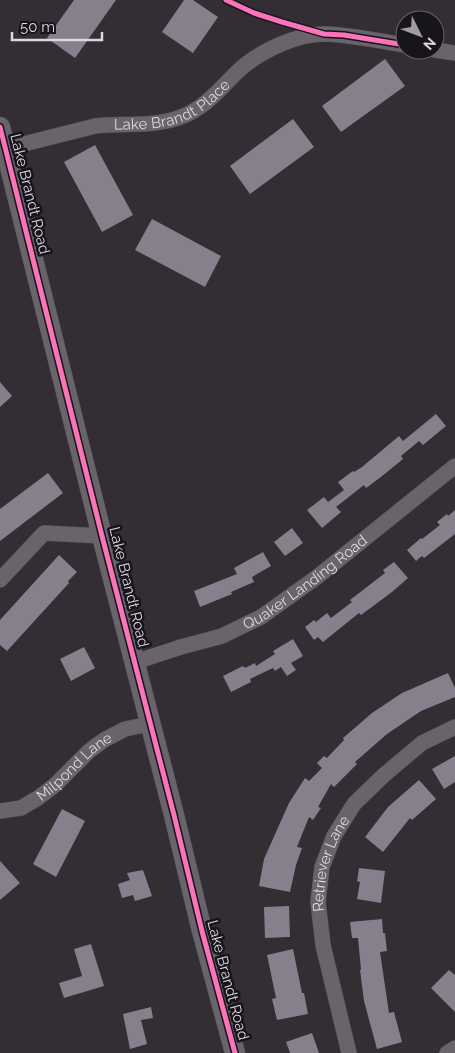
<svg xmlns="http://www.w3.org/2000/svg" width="455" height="1053" font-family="Raleway,sans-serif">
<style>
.building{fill:#877f8b}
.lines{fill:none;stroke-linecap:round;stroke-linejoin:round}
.street-casing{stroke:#504d53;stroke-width:16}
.secondary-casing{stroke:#504d53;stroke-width:21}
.street{stroke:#68646a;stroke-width:15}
.secondary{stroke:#68646a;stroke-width:20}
.cycleway-casing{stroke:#18141b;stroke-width:8}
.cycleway{stroke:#fb73b8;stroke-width:5}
.labels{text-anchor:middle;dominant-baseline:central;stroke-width:5;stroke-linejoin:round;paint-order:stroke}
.street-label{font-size:15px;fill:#dcd7e0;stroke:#18141b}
</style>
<rect width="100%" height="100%" fill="#322e34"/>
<g class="building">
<path d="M74,0H116L75,58L47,38Z"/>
<path d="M184,0H193L218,17L193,53L162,32Z"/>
<path d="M385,59L405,86L341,132L322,106Z"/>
<path d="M293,119L314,147L250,194L230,166Z"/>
<path d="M95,145L133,215L102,232L64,162Z"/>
<path d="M152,219L221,256L205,287L135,250Z"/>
<path d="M0,382L12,396L0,407Z"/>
<path d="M436,414L446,426L423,445L419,441L401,456L403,459L381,477L366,488L364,485L336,507L341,512L322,528L307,510L324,497L328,502L344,490L338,482L353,471L354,472L362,467L399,436L403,441Z"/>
<path d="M48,473L63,493L0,541V509Z"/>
<path d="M455,510V534L424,558L422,556L416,561L407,550L421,538L422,539L440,525L437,522L447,514L448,516Z"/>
<path d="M292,528L303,543L285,556L274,542Z"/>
<path d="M263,552L271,566L252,577L254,582L231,592L232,594L200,607L194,591L237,574L234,568Z"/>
<path d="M59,555L77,572L68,581L69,583L7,651L0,645V620Z"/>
<path d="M394,562L408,578L392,592L361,615L359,613L323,642L318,637L314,640L305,627L314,620L316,622L327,613L331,618L352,602L350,600L385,573L383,570Z"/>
<path d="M293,639L303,656L291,663L296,670L287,676L281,667L275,671L273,668L250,679L251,682L231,692L223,676L243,666L245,668L255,663L256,666L275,654L273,651Z"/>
<path d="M84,647L95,668L71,681L60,659Z"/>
<path d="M448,673L455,688V697L421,711L387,734L355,762L357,764L334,787L331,784L318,807L321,808L313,820L309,817L297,847L302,848L296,865L290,892L259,886L264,859L289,803L305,778L309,781L322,768L317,763L324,756L327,758L344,740L343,738L372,713L402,693Z"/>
<path d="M455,756V782L444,789L432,769Z"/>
<path d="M419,780L436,799L412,820L410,818L383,852L365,837L388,807Z"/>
<path d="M62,809L85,821L56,877L33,864Z"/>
<path d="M0,861L20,883L0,900Z"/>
<path d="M359,868L385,871L381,903L357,899L360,882L357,881Z"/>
<path d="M143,870L152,896L135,901L133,895L122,898L118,884L130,880L127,873Z"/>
<path d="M289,906L290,937L265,938L264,907Z"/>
<path d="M382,919L383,933H385L387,951L380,952L389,1013L394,1012L402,1042L377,1049L364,1001L360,970H361L358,938H352L350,922Z"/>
<path d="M91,944L104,986L64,998L59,983L82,976L74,949Z"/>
<path d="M293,949L302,993H304L308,1014L277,1020L272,999L276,998L267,955Z"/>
<path d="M449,970L455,975V1012L431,988Z"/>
<path d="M151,1007L153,1018L141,1020L147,1044L130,1049L123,1014Z"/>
<path d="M312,1033L319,1053H290L286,1042Z"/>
</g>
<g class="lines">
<g class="street-casing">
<g id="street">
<path d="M435,50L455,53"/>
<path id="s1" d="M0,150L95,126C123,123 151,127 178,118C203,110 219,90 237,72C258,52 297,33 326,34C352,35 379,41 405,45"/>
<path d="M0,580L44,533L102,536"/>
<path id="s2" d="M135,662L181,647L222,636L261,617L317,577L455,466"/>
<path id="s3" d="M0,811L21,808L38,798L55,785L89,751L104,740L125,729L150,724"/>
<path id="s4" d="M349,1053L323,945L318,902L322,867L334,836L354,804L384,775L422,743L455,727"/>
<path d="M447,1053L455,1048"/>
</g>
</g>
<g class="secondary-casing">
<path id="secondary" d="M0,127L102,536L174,815L202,931L235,1053"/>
</g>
<use href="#street" class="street"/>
<use href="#secondary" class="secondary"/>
<g class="cycleway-casing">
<g id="cycleway">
<path d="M226,0L254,13L282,22L324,34L344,35L405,45"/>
<path d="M0,127L102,536L174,815L202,931L235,1053"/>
</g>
</g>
<use href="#cycleway" class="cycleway"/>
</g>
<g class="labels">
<g class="street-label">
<text stroke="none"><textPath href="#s1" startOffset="180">Lake Brandt Place</textPath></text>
<text transform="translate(30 194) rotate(76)">Lake Brandt Road</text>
<text stroke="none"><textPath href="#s2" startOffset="190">Quaker Landing Road</textPath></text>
<text transform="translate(129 587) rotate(76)">Lake Brandt Road</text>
<text stroke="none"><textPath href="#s3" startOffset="89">Milpond Lane</textPath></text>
<text stroke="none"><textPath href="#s4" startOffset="195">Retriever Lane</textPath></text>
<text transform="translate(228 980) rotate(75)">Lake Brandt Road</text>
</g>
</g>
<g transform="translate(420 35) rotate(132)"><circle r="24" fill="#18141b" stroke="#66626a"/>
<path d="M0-4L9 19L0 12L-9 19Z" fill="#a09ca4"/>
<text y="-8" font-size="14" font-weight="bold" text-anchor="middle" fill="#dcd7e0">N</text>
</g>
<path d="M12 32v8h90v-8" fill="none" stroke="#dcd7e0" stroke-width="2.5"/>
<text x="20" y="32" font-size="15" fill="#dcd7e0" stroke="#18141b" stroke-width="4" paint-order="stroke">50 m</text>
</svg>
